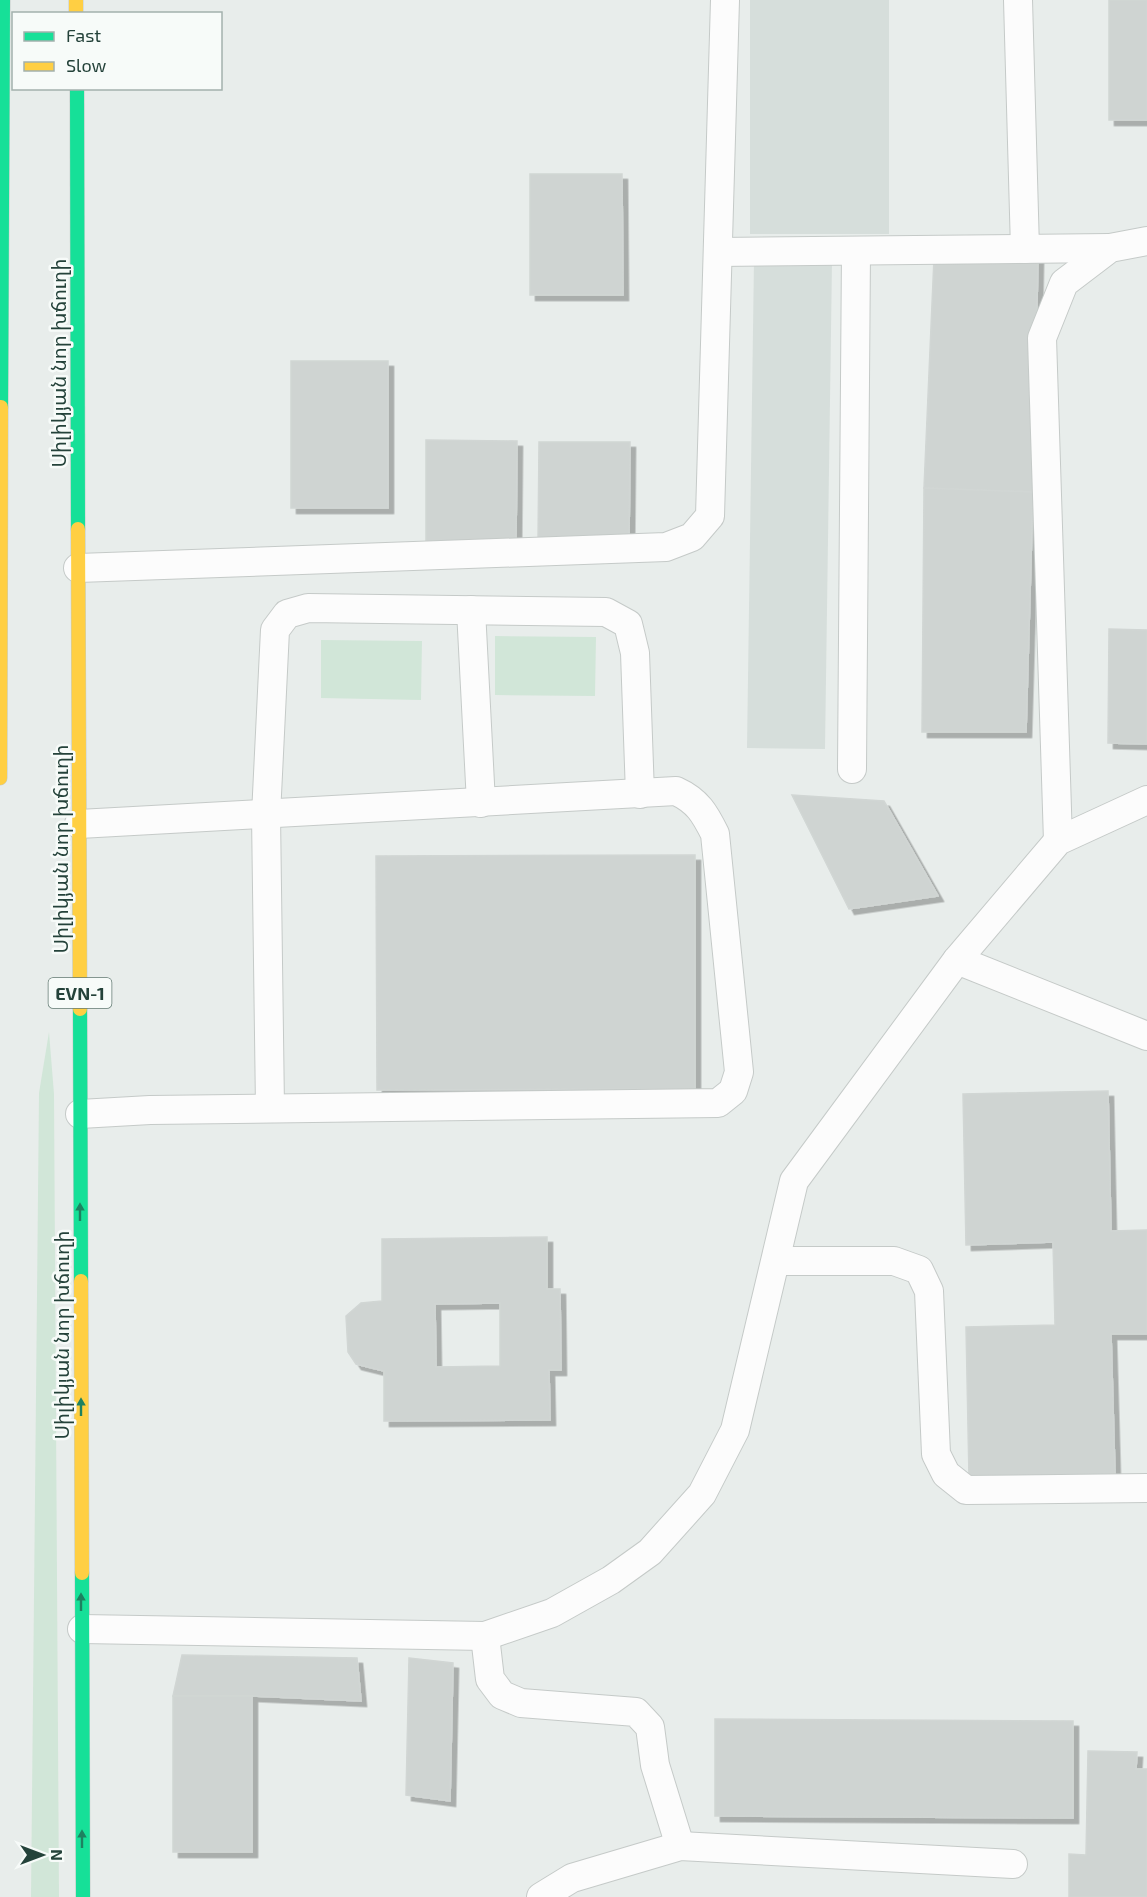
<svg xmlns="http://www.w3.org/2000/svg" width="1147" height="1897" font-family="'Exo 2','Noto Sans Armenian',sans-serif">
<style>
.built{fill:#d6dedb}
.green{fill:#d1e6d8}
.building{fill:#cfd4d2;stroke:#d1d6d4;stroke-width:1.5;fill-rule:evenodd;filter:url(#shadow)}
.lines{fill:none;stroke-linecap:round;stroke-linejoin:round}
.lane-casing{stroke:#c5cac8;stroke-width:30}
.fast-casing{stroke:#c3ccc9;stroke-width:15}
.slow-casing{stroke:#c3ccc9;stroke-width:15}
.lane{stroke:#fcfcfc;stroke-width:28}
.fast{stroke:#16e098;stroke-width:14}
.slow{stroke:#ffcf43;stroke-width:14}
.oneway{fill:#1e8160}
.labels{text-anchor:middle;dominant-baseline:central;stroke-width:5;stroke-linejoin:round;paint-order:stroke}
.shield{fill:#f7fbf9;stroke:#637a73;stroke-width:1.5}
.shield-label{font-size:18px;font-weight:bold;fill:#24423a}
.street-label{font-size:20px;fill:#24423a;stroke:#f7fbf9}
</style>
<defs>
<filter id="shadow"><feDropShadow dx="5.5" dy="5.5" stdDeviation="0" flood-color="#0004"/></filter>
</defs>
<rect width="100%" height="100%" fill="#e8edeb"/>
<g class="built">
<rect x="750" y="0" width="139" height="234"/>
<path d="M754,260L832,262L825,749L747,748Z"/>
</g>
<g class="green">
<path d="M495,636L596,637L595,696L495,695Z"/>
<path d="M321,640L422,641L421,700L321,698Z"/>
<path d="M49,1032L54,1094L59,1897H31L39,1093Z"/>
</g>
<g class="building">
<rect x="1109" y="0" width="38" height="120"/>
<path d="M530,174H622L623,295H530Z"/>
<path d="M934,258H1038L1033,492L924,488Z"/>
<rect x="291" y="361" width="97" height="147"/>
<path d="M426,440L517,441L516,542L426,541Z"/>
<path d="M539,442H630L629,544L538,543Z"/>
<path d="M924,488L1033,492L1026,732H922Z"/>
<path d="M1109,629L1147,630V744L1108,743Z"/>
<path d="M792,795L884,801L938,896L849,909Z"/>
<path d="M695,855V1089L377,1090L376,856Z"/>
<path d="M1108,1091L1111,1231L1147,1230V1334H1111L1115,1474L969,1477L966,1327L1055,1325L1053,1242L966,1245L963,1094Z"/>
<path d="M547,1237V1289H560L561,1370H549L550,1420L384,1421V1371L356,1364L348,1352L346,1316L361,1303L382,1301V1239ZM500,1303V1366L436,1367L435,1304Z"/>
<path d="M182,1655L357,1658L361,1701L252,1696H173Z"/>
<path d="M409,1658L453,1663L450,1801L406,1795Z"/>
<rect x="173" y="1696" width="79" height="156"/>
<path d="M715,1719L1073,1721V1818L715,1816Z"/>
<path d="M1088,1751L1137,1752L1136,1769H1147V1897H1069V1854L1086,1855Z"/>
</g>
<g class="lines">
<g class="lane-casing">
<g id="lane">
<path d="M1018,0L1025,249"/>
<path d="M718,252L1110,248"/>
<path d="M78,568L666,547L692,537L710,516L725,0"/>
<path d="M471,610L481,803"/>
<path d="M852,769L856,251"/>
<path d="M79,824L676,791C698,801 705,814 715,834L739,1072L733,1091L718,1103L150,1110L80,1114"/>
<path d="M1058,841L1042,338L1064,283L1110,248L1147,241"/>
<path d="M957,960L1147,1036"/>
<path d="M270,1108L266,815L275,630L287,614L308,608L606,612L628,624L635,653L640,794"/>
<path d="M776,1261H894L919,1270L929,1291L936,1454L946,1474L966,1490L1147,1488"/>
<path d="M82,1629L485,1636L552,1613L611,1580L650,1552L702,1494L735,1430L794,1181L957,960L1058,841L1147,800"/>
<path d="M485,1636L490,1679L502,1695L521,1703L636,1712L650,1727L655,1765L680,1846"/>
<path d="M541,1897L572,1878L680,1846L1013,1864"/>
</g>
</g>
<g class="fast-casing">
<g id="fast">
<path d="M77,88L78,529"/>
<path d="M1,407L3,0"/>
<path d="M80,1009L81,1281"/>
<path d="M82,1573L83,1897"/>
</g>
</g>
<g class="slow-casing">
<g id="slow">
<path d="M76,0V14"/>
<path d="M78,529L80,1009"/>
<path d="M0,778L1,407"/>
<path d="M81,1281L82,1573"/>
</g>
</g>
<use href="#lane" class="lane"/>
<use href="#fast" class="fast"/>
<use href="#slow" class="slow"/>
</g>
<defs><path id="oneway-solid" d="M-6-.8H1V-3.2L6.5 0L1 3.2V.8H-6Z" transform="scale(1.5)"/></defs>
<g class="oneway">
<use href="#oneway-solid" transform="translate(80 1212) rotate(-90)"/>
<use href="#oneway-solid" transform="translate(81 1407) rotate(-90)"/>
<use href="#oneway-solid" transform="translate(81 1602) rotate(-90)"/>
<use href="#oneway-solid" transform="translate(82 1839) rotate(-90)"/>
</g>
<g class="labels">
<rect class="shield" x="48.5" y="978" width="63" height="30" rx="4.5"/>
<g class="shield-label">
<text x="80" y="993">EVN-1</text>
</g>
<g class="street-label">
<text transform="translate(58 363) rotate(-90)">Սիլիկյան նոր խճուղի</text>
<text transform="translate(60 849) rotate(-90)">Սիլիկյան նոր խճուղի</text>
<text transform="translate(61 1335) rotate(-90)">Սիլիկյան նոր խճուղի</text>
</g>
</g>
<rect x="12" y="12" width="210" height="78" fill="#f7fbf9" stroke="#a3b1ad" stroke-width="1.5"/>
<rect x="24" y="32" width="30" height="9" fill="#16e098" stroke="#a3b1ad" stroke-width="1.5"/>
<text x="66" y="42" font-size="18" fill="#24423a">Fast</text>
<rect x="24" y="62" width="30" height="9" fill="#ffcf43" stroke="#a3b1ad" stroke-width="1.5"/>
<text x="66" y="72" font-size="18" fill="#24423a">Slow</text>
<g transform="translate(42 1855) rotate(90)" stroke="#f7fbf9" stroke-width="4.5" paint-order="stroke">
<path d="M0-4.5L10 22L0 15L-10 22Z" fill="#24423a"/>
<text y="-9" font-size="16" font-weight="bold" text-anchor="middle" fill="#24423a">N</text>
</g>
</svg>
